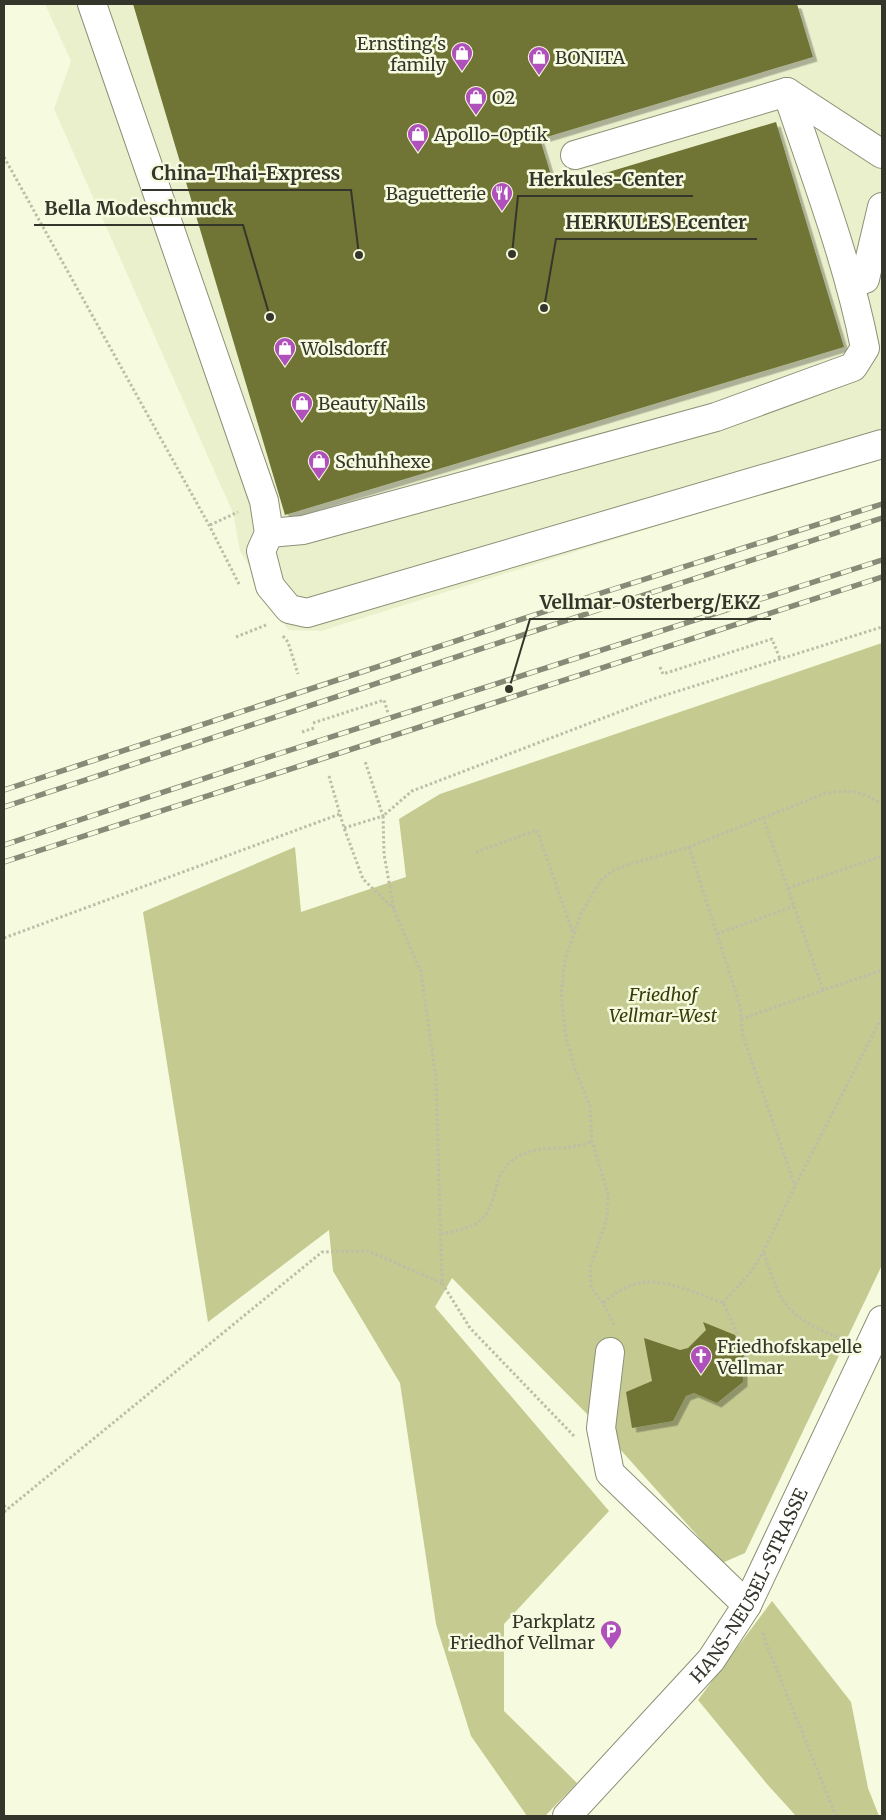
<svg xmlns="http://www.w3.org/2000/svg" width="886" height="1820" font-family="Merriweather,serif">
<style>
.built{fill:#ebf0cc}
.green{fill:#c4ca90}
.building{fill:#6f7535;filter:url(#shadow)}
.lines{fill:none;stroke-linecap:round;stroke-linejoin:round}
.minor-casing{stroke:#8c9076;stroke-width:30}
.path{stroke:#bbbfa8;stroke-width:3;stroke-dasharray:2.5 2.5;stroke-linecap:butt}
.minor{stroke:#fff;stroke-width:28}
.rail-casing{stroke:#878a77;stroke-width:5.5}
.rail{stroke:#f6fade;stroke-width:4;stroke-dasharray:11;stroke-linecap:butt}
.labels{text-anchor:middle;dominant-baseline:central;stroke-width:5;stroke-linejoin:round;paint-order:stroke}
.poi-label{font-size:18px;fill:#34362b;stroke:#f6fade;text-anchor:start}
.park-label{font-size:18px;font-style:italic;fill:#383c07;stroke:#f6fade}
.street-label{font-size:18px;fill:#34362b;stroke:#f6fade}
.leader{fill:none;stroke:#34362b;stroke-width:2}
.callout-dot{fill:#34362b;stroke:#f6fade;stroke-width:2}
.callout-label{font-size:19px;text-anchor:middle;font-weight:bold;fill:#34362b;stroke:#f6fade;stroke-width:5;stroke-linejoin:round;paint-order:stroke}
</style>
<defs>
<filter id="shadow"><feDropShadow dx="4.5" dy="4.5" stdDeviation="0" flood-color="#0004"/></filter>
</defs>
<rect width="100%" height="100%" fill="#f6fade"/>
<path class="built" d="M45,4H882V456L321,631L288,630L240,551L233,513L54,109L71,61Z"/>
<g class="green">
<path d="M882,643V1265L745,1553L722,1563L601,1428L452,1278L435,1307L609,1511L504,1624V1711L577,1783L545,1816H527L471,1736L436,1624L400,1383L333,1271L329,1230L208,1322L143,912L295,847L301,912L406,877L399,819L440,794Z"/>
<path d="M772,1601L851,1702L868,1788L879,1816H796L767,1784L698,1700Z"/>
</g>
<g class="building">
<path d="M133,4H797L813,57L540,139L555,188L776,122L844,347L285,515Z"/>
<path d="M703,1322L735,1335L743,1356V1382L717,1403L694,1393L686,1396L673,1421L632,1428L626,1392L652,1381L644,1338L680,1350L688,1348L706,1330Z"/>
</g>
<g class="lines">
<g class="minor-casing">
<g id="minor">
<path d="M92,4L264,501L269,533L261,551L270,586L289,609L307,613L882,444"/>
<path d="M787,92L882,154"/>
<path d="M850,284L865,279L882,207"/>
<path d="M269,533L303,530L716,417L853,367L865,348C848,261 815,176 787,92L575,155"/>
<path d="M610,1352L601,1428L610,1473L747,1605"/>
<path id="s1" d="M567,1816L711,1660L747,1605L882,1320"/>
</g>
</g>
<g class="path">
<path d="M4,157L209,525L240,586"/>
<path d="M210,525L238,512"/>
<path d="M283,636L288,642L298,674"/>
<path d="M236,637L266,625"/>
<path d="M660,667L663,674L772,639L780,659"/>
<path d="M313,723L384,700L388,713"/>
<path d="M302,732L314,728"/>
<path d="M329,776L344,828L363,879L394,909"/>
<path d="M763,817L823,990"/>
<path d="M344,828L383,816L365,761"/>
<path d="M689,847L740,1006L743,1036L795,1186"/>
<path d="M476,852L537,830L573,933"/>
<path d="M788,888L882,856"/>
<path d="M717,934L794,906"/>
<path d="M4,938L340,814"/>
<path d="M741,1019L882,970"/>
<path d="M441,1234C454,1231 471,1229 481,1220C498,1205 492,1177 510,1162C533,1144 552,1151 577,1146C582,1145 587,1143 592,1141"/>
<path d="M764,1253C781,1307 788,1317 842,1339"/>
<path d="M603,1303L591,1288L590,1268L607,1218L608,1194L592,1141L590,1106L576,1072L566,1037L561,995L565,959L581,914L601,880L614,870L630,864L689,847L826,793C852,790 859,790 882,804"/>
<path d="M723,1303L751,1272L763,1252L795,1186L882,1017"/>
<path d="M614,1325L603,1303C614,1294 626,1285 640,1283C664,1278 701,1295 723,1303L743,1346L752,1379"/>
<path d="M574,1436L470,1328L442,1283L436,1079L421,972L394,910L384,854L383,816L412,791L653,699L882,627"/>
<path d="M4,1505L6,1510"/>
<path d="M4,1512L322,1252L368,1251L442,1283"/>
<path d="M763,1633L766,1643L836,1816"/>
</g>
<use href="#minor" class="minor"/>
<g class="rail-casing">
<g id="rail">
<path d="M4,790L595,595L882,504"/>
<path d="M4,807L604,608L882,518"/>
<path d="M4,845L278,754L882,560"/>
<path d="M4,862L882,577"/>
</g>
</g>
<use href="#rail" class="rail"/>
</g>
<defs>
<g id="shop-pin" transform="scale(1.125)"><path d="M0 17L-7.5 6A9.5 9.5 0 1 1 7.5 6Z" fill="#b051bb" stroke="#f6fade"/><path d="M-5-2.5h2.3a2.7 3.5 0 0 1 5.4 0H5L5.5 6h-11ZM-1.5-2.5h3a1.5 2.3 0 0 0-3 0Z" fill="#fff"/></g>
<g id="restaurant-pin" transform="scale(1.125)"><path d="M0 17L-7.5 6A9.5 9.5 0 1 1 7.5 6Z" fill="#b051bb" stroke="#f6fade"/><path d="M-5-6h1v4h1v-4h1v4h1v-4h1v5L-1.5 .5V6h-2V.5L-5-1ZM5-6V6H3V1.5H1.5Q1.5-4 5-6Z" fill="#fff"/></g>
<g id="church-pin" transform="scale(1.125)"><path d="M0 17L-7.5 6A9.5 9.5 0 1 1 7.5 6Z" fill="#b051bb" stroke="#f6fade"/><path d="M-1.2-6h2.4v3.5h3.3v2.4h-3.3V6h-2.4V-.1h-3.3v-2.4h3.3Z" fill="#fff"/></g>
<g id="parking-pin" transform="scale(1.125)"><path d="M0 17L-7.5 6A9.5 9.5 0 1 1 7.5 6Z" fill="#b051bb" stroke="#f6fade"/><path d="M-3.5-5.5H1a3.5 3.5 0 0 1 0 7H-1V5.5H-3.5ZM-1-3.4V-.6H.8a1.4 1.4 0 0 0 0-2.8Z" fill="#fff"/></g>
</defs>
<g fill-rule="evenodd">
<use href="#shop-pin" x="462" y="53"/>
<use href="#shop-pin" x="539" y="57"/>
<use href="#shop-pin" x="476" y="97"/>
<use href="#shop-pin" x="418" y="134"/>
<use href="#restaurant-pin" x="502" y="193"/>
<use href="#shop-pin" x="285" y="348"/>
<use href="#shop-pin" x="302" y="403"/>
<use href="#shop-pin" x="319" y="461"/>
<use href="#church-pin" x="701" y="1356"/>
<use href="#parking-pin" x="611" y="1631"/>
</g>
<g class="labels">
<g class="poi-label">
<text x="446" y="43" text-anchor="end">Ernsting's<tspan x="446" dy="21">family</tspan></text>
<text x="555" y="57">BONITA</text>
<text x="492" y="97">O2</text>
<text x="434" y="134">Apollo-Optik</text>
<text x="486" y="193" text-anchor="end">Baguetterie</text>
<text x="301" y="348">Wolsdorff</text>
<text x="318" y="403">Beauty Nails</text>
<text x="335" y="461">Schuhhexe</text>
<text x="717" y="1346">Friedhofskapelle<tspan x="717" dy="21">Vellmar</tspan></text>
<text x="595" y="1621" text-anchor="end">Parkplatz<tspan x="595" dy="21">Friedhof Vellmar</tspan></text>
</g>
<g class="park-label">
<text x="663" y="994">Friedhof<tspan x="663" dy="21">Vellmar-West</tspan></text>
</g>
<g class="street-label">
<text stroke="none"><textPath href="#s1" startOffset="296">HANS-NEUSEL-STRASSE</textPath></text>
</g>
</g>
<path class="leader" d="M359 255L351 190H142M512 254L518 196H693M270 317L243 225H34M544 308L556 239H757M509 689L530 619H771"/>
<g class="callout-dot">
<circle cx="359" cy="255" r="5"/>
<circle cx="512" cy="254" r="5"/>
<circle cx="270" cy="317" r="5"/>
<circle cx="544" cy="308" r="5"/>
<circle cx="509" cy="689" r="5"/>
</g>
<g class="callout-label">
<text x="246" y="180">China-Thai-Express</text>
<text x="606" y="186">Herkules-Center</text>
<text x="139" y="215">Bella Modeschmuck</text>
<text x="656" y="229">HERKULES Ecenter</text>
<text x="650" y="609">Vellmar-Osterberg/EKZ</text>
</g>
<rect width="886" height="1820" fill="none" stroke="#34362b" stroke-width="10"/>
</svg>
